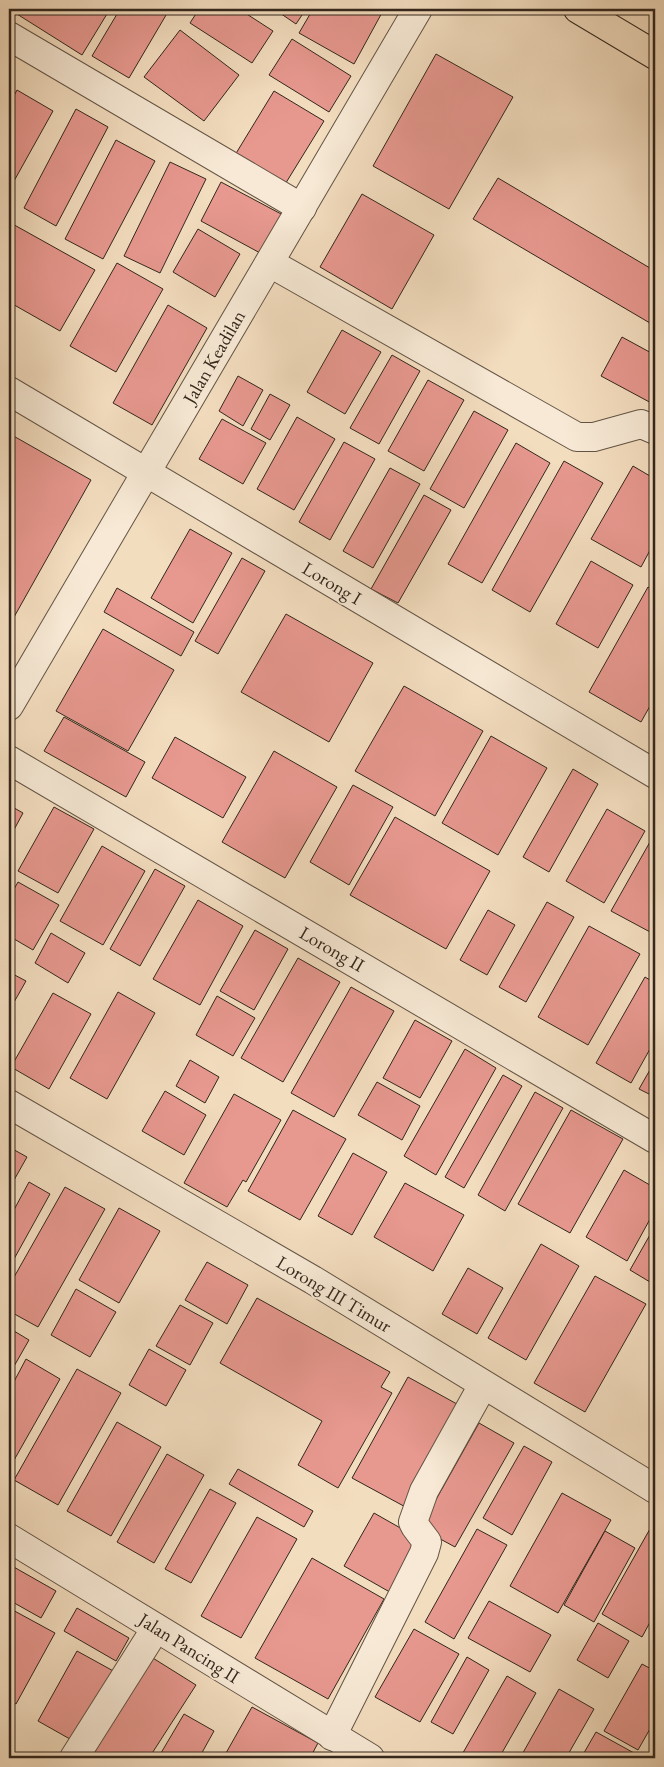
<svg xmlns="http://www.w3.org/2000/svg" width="664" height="1767" font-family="'EB Garamond',serif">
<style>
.building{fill:#e7988f;stroke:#33271c}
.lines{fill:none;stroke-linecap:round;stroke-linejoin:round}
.minor-casing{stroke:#635445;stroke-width:30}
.trunk-casing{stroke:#33271c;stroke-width:30}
.minor{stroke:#f7e9d5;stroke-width:28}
.trunk{stroke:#f3ddbf;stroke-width:28}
.labels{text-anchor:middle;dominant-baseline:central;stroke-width:4;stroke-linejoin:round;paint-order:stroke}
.street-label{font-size:19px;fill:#33271c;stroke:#f7e9d5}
</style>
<rect width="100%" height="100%" fill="#f3ddbf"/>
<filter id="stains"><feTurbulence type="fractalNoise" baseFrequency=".004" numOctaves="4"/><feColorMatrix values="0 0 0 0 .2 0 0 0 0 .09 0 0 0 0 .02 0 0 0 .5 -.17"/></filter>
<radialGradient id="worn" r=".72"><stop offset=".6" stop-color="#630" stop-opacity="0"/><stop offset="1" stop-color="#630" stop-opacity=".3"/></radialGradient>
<g class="building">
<path d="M9,9H110L82,55Z"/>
<path d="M120,9H166L169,10L129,78L92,56Z"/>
<path d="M199,9H239L273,31L252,63L190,23Z"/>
<path d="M274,9H306L296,24Z"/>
<path d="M313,9H384L354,64L299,33Z"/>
<path d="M180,30L239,75L204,121L144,77Z"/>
<path d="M292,39L351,76L329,112L269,75Z"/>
<path d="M436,54L513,97L449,209L373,166Z"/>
<path d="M17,90L53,111L9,190V105Z"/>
<path d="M274,91L324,121L284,186L235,155Z"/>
<path d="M76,109L108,127L56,226L24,208Z"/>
<path d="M116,140L155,161L103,259L65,239Z"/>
<path d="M170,162L206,179L160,273L124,256Z"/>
<path d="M498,178L655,271V326L473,219Z"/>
<path d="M221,182L283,215L262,254L201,221Z"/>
<path d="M362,194L434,235L392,309L320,267Z"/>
<path d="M9,222L95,270L60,331L9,302Z"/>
<path d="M198,229L240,254L215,297L173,272Z"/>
<path d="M117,263L163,289L116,372L70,346Z"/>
<path d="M168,305L207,328L152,425L113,403Z"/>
<path d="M342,330L381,352L345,414L307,392Z"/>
<path d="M622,337L655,355V405L601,376Z"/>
<path d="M392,355L420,371L379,444L350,428Z"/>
<path d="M238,376L263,390L243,426L219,411Z"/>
<path d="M428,380L464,400L424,471L388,451Z"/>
<path d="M270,394L290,405L270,440L251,429Z"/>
<path d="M474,411L508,430L464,508L430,489Z"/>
<path d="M297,417L335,439L294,510L257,489Z"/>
<path d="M222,419L266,443L243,484L199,459Z"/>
<path d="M10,434L91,480L9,626V437Z"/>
<path d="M344,442L375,459L330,540L299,522Z"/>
<path d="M516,443L550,463L482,583L448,564Z"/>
<path d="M564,461L603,483L530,612L492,590Z"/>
<path d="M633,466L655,479V541L641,567L591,539Z"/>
<path d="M390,468L420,484L373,568L343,551Z"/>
<path d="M424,495L451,510L398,603L371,589Z"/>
<path d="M190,529L232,553L193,623L151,598Z"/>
<path d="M242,558L265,571L218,654L195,641Z"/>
<path d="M591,561L633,585L598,648L556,624Z"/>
<path d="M648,587L655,591V697L641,722L589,692Z"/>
<path d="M117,588L194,632L181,656L104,612Z"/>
<path d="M286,614L373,663L329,742L241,692Z"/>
<path d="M103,629L174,670L128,751L56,711Z"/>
<path d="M404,686L483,731L435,816L355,771Z"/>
<path d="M64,717L145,762L126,797L44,751Z"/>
<path d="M491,736L547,768L498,855L442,823Z"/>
<path d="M175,737L246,777L223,818L152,778Z"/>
<path d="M274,751L337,787L285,878L222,842Z"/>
<path d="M573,769L598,784L549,872L523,857Z"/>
<path d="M353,785L393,807L349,885L310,862Z"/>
<path d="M9,805L23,813L9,839Z"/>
<path d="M54,807L94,829L58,893L18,871Z"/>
<path d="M607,809L645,831L604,903L566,881Z"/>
<path d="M395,817L490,871L446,949L350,895Z"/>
<path d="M655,833V927L652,933L611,911Z"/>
<path d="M102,846L145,871L103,945L60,921Z"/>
<path d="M155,869L185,886L140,966L110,949Z"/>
<path d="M18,882L59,905L33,950L9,936V898Z"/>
<path d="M198,900L243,926L200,1005L153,979Z"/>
<path d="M547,902L574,917L526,1002L499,987Z"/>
<path d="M488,910L515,925L487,975L460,960Z"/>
<path d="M589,926L640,954L588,1045L538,1017Z"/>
<path d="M255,930L288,949L254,1010L220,991Z"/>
<path d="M51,933L85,953L68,983L35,963Z"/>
<path d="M298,958L340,982L283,1082L241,1058Z"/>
<path d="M9,972L26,981L9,1011Z"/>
<path d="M645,977L655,983V1040L631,1083L596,1063Z"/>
<path d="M351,987L394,1011L334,1117L291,1093Z"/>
<path d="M118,992L155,1013L107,1099L70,1078Z"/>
<path d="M53,993L91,1014L49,1089L11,1067Z"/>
<path d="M217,996L255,1018L233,1056L196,1035Z"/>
<path d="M415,1020L452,1041L420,1098L383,1078Z"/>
<path d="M465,1049L496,1068L436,1175L404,1156Z"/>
<path d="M190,1060L219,1077L205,1103L176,1086Z"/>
<path d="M655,1061V1097L639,1089Z"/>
<path d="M503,1075L522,1086L464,1188L445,1177Z"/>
<path d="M377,1082L420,1106L402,1140L358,1115Z"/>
<path d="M165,1091L206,1115L184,1155L142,1131Z"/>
<path d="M535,1092L563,1108L505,1211L478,1195Z"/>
<path d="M234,1094L281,1120L246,1182L243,1180L227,1207L184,1183Z"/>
<path d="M293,1110L346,1139L300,1220L248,1191Z"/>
<path d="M571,1110L623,1139L570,1233L518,1204Z"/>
<path d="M9,1147L27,1157L9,1189Z"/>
<path d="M353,1153L387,1172L352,1235L318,1216Z"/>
<path d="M624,1170L655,1188V1210L627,1261L586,1237Z"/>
<path d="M29,1182L50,1194L14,1259L9,1256V1219Z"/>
<path d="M405,1183L464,1215L433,1271L374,1237Z"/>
<path d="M65,1187L105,1209L38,1327L9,1311V1286Z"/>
<path d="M119,1208L160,1231L119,1303L79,1280Z"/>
<path d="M655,1226V1285L630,1270Z"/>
<path d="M541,1244L579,1266L526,1360L488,1338Z"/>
<path d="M207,1262L248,1285L227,1324L185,1300Z"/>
<path d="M468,1268L503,1288L477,1334L442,1314Z"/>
<path d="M595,1276L646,1304L585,1412L534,1383Z"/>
<path d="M76,1289L116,1312L90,1357L51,1335Z"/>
<path d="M257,1298L390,1372L381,1387L392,1393L338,1488L298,1465L322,1421L220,1363Z"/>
<path d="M180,1305L213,1323L190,1365L156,1346Z"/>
<path d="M9,1328L29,1340L9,1375Z"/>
<path d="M149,1349L186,1370L166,1406L129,1385Z"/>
<path d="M26,1359L60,1379L9,1469V1391Z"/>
<path d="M77,1369L121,1393L58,1505L14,1480Z"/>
<path d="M408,1377L466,1409L411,1510L352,1478Z"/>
<path d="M117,1422L161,1447L111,1536L67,1511Z"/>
<path d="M479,1423L514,1443L455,1547L420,1528Z"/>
<path d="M524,1446L552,1462L512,1535L483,1518Z"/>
<path d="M167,1454L204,1475L154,1563L117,1542Z"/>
<path d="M238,1469L313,1511L304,1527L229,1484Z"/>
<path d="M210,1489L236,1503L191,1583L165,1569Z"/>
<path d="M562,1493L611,1520L558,1613L510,1586Z"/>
<path d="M374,1513L425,1542L395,1595L344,1566Z"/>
<path d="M257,1517L297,1539L241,1638L201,1616Z"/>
<path d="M655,1520V1613L642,1637L602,1614Z"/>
<path d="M477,1529L507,1545L454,1639L425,1622Z"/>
<path d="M605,1531L635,1548L594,1622L564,1605Z"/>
<path d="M312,1558L384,1599L328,1699L255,1658Z"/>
<path d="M12,1566L56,1591L41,1618L9,1600V1571Z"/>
<path d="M489,1601L551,1635L530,1672L468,1638Z"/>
<path d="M9,1608L55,1633L16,1704L9,1700Z"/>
<path d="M77,1608L129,1638L116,1661L64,1631Z"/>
<path d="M598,1623L629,1641L608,1678L577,1660Z"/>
<path d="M414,1629L459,1654L420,1722L375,1697Z"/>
<path d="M77,1651L117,1673L77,1743L38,1721Z"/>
<path d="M148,1655L196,1685L149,1758H83Z"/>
<path d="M467,1657L489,1670L453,1734L431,1722Z"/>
<path d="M642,1664L655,1671V1720L638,1750L604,1731Z"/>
<path d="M507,1676L536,1693L499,1758H460Z"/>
<path d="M559,1689L594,1709L566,1758H520Z"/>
<path d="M252,1707L318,1743L310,1758H236L226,1753Z"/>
<path d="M184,1714L214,1731L199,1758H158Z"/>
<path d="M596,1732L634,1753L631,1758H581Z"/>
</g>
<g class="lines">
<g class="minor-casing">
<g id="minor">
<path d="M9,36L302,208"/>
<path d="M270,263L577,437H594L641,424L655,430"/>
<path d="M9,391L655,774"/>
<path d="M9,706L418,9"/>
<path d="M9,760L655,1139"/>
<path d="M9,1104L313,1280L655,1489"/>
<path d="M9,1538L370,1758"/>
<path d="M332,1736L424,1553L427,1542L415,1526L413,1522L424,1491L483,1385"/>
<path d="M74,1758L156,1628"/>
</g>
</g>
<g class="trunk-casing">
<path id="trunk" d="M578,9L655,55"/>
</g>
<use href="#minor" class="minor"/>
<use href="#trunk" class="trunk"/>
</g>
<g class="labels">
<g class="street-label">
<text transform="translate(214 357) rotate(-60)">Jalan Keadilan</text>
<text transform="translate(332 583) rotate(31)">Lorong I</text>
<text transform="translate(332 949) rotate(30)">Lorong II</text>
<text transform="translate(334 1294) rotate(31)">Lorong III Timur</text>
<text transform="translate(189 1648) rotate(32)">Jalan Pancing II</text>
</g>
</g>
<rect width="664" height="1767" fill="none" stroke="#f3ddbf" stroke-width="30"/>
<rect x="10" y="10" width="644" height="1747" fill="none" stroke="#33271c" stroke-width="2.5"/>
<rect x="15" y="15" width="634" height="1737" fill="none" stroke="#33271c"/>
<rect width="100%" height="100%" filter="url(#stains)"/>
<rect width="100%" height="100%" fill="url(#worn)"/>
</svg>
